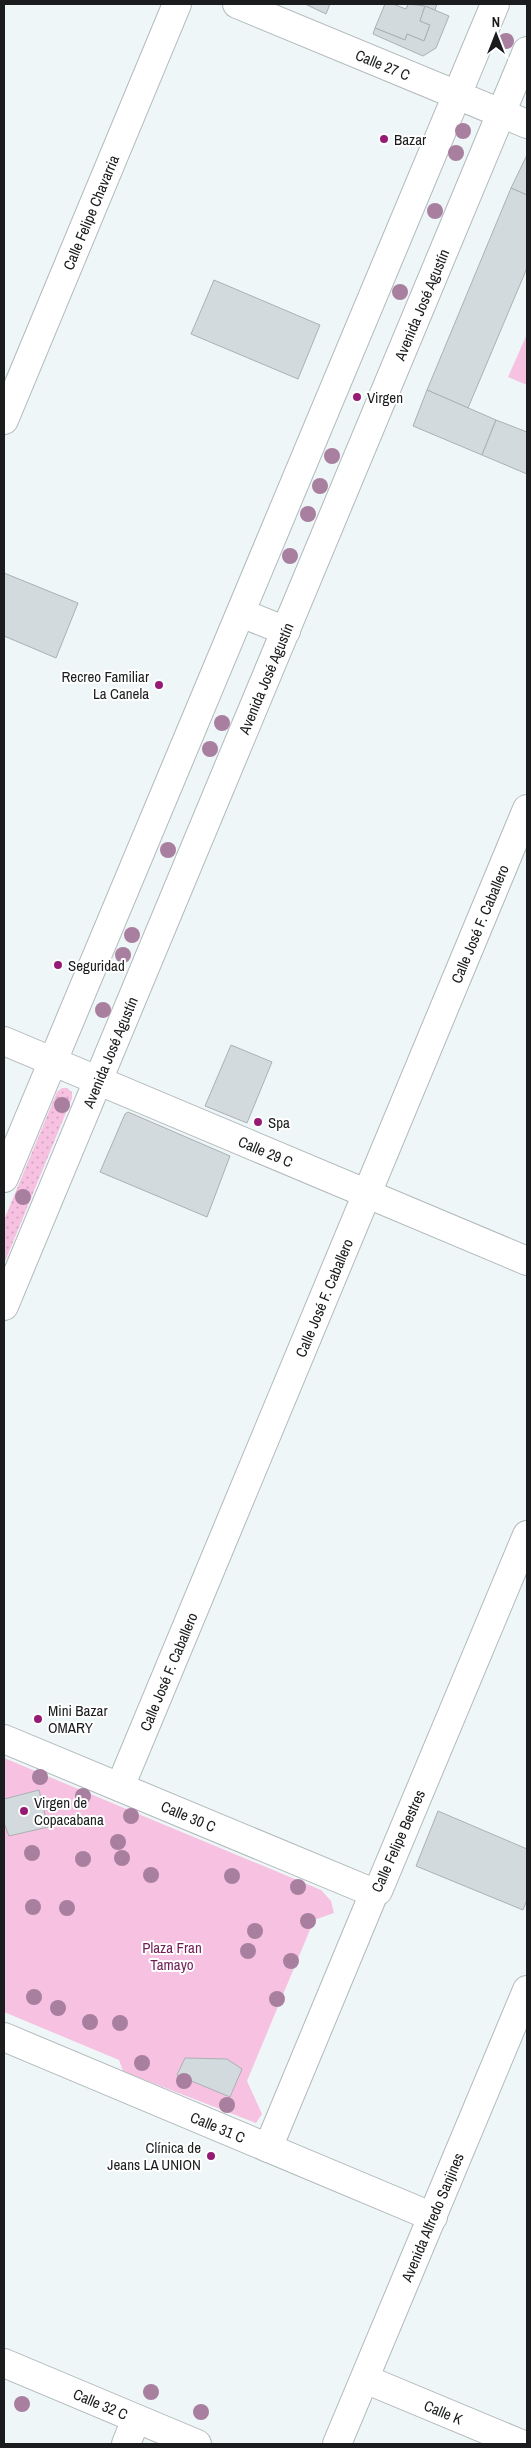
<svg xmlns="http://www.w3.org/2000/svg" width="531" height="2448" font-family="'Archivo Narrow',sans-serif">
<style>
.grass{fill:url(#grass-dots)}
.park{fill:#f7c1e1}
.building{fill:#d3dadd;stroke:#aab1b3}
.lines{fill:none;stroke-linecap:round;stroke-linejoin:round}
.street-casing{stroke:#b2b9bb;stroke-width:30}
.secondary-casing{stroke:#b2b9bb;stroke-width:30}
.street{stroke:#fff;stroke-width:28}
.secondary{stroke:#fff;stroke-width:28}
.tree{fill:#a87f9f}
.poi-dot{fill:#961a73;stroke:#fff;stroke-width:2}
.labels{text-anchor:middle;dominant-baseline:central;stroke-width:4;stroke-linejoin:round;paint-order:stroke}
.street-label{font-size:15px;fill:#1a1c1d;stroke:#fff}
.poi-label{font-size:15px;fill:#1a1c1d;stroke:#fff;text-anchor:start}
.park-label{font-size:15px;fill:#6e1d56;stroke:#fff}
</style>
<defs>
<pattern id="grass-dots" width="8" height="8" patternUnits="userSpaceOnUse" patternTransform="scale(1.25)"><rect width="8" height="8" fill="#f7c1e1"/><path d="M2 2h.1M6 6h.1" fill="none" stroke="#d3a5c1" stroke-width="1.8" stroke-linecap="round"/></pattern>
</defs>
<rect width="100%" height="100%" fill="#eef6f8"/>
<path class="grass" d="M62,1088H67L72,1092V1098L4,1264V1220L57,1092Z"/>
<g class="park">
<path d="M527,334V385L508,377Z"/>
<path d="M4,1758L321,1890L331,1901L334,1913L314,1920L247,2081L262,2114L256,2123L127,2073L123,2071L119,2060L4,2012Z"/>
</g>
<g class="building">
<path d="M305,4H330L326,14Z"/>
<path d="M385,4H393L406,9L408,4L425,6L420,21L430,25L424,41L407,34L405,40L375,28Z"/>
<path d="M418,4H437L435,10Z"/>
<path d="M425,6L449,16L436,48L423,56L373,34L375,28L405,40L407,34L424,41L430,25L420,21Z"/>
<path d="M527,155V195L511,188Z"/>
<path d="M511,188L527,195V268L468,408L427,390Z"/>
<path d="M214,280L320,325L298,379L191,334Z"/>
<path d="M427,390L496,420L482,455L413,426Z"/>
<path d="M496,420L527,432V474L482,455Z"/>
<path d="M4,573L78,603L56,658L4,636Z"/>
<path d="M231,1045L272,1062L247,1123L205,1106Z"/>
<path d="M128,1112L230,1156L207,1217L100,1172L125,1114Z"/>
<path d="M39,1790L48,1827L9,1836L4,1823V1799Z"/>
<path d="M438,1811L527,1849V1900L523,1910L416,1866Z"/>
<path d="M185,2058L227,2059L242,2069L230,2097L177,2075Z"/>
</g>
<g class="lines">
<g class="street-casing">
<g id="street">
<path id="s1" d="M237,4L527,124"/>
<path id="s2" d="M4,420L177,4"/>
<path d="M241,613L286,631"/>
<path id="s3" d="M4,1041L527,1261"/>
<path d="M4,1178L495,4"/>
<path id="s4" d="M4,1306L527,51"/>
<path id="s5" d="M4,1739L374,1893"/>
<path id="s6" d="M120,1787L527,809"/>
<path id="s7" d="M4,2037L433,2217"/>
<path d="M268,2148L374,1893L378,1891L527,1535"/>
<path id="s8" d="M365,2379L521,2444"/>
<path d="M126,2444L136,2419"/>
</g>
</g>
<g class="secondary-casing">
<g id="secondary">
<path id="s9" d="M4,2363L197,2444"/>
<path id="s10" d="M337,2444L527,1990"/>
</g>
</g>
<use href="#street" class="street"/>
<use href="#secondary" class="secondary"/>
</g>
<g class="tree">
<circle cx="506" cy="41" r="8"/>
<circle cx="463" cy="131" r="8"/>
<circle cx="456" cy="153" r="8"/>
<circle cx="435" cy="211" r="8"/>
<circle cx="400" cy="292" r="8"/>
<circle cx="332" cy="456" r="8"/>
<circle cx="320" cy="486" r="8"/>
<circle cx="308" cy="514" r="8"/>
<circle cx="290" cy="556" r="8"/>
<circle cx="222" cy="723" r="8"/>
<circle cx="210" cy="749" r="8"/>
<circle cx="168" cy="850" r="8"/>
<circle cx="132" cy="935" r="8"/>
<circle cx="123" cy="955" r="8"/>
<circle cx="103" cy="1010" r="8"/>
<circle cx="62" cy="1105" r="8"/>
<circle cx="23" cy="1197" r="8"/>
<circle cx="40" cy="1777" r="8"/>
<circle cx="83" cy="1796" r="8"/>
<circle cx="131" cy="1816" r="8"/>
<circle cx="118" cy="1842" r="8"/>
<circle cx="32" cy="1853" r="8"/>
<circle cx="122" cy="1858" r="8"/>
<circle cx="83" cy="1859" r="8"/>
<circle cx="151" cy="1875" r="8"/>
<circle cx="232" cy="1876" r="8"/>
<circle cx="298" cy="1887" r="8"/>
<circle cx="33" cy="1907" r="8"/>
<circle cx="67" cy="1908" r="8"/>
<circle cx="308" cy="1921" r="8"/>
<circle cx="255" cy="1931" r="8"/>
<circle cx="248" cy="1951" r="8"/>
<circle cx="291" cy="1961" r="8"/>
<circle cx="34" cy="1997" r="8"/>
<circle cx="277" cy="1999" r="8"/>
<circle cx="58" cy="2008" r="8"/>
<circle cx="90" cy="2022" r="8"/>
<circle cx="120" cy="2023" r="8"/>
<circle cx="142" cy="2063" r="8"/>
<circle cx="184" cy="2081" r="8"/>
<circle cx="227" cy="2105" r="8"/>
<circle cx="151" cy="2392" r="8"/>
<circle cx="22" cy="2404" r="8"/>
<circle cx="201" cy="2412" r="8"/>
</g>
<g class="poi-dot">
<circle cx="384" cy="139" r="5"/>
<circle cx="357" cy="397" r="5"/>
<circle cx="159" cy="685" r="5"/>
<circle cx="58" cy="965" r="5"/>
<circle cx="258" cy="1122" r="5"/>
<circle cx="38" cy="1719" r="5"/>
<circle cx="24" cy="1811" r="5"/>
<circle cx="211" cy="2156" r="5"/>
</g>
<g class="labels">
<g class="street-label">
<text stroke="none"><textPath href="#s1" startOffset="158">Calle 27 C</textPath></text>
<text stroke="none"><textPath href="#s2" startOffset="225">Calle Felipe Chavarria</textPath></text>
<text stroke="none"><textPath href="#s4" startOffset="1085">Avenida José Agustín</textPath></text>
<text stroke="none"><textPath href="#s4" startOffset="680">Avenida José Agustín</textPath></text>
<text stroke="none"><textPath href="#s6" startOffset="935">Calle José F. Caballero</textPath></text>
<text stroke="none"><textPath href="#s4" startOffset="275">Avenida José Agustín</textPath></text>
<text stroke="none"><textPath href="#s3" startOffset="284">Calle 29 C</textPath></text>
<text stroke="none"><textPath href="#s6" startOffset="530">Calle José F. Caballero</textPath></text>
<text stroke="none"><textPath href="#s6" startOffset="125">Calle José F. Caballero</textPath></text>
<text stroke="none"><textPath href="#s5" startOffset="200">Calle 30 C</textPath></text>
<text transform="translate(398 1841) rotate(-66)">Calle Felipe Bestres</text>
<text stroke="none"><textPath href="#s7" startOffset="232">Calle 31 C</textPath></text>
<text stroke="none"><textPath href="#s10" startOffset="246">Avenida Alfredo Sanjines</textPath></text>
<text stroke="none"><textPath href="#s9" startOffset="105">Calle 32 C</textPath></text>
<text stroke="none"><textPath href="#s8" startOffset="85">Calle K</textPath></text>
</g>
<g class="poi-label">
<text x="394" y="139">Bazar</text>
<text x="367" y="397">Virgen</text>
<text x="149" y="676" text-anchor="end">Recreo Familiar<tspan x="149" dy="17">La Canela</tspan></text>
<text x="68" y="965">Seguridad</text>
<text x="268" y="1122">Spa</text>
<text x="48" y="1710">Mini Bazar<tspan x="48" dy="17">OMARY</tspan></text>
<text x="34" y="1802">Virgen de<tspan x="34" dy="17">Copacabana</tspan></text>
<text x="201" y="2147" text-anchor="end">Clínica de<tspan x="201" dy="17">Jeans LA UNION</tspan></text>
</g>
<g class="park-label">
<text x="172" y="1947">Plaza Fran<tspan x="172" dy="17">Tamayo</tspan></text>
</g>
</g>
<rect width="531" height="2448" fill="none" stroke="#1a1c1d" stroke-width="10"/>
<g transform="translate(496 35)" stroke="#ffffff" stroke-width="4" paint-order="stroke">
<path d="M0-4L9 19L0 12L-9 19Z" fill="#1a1c1d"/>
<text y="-8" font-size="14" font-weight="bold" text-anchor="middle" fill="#1a1c1d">N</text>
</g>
</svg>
